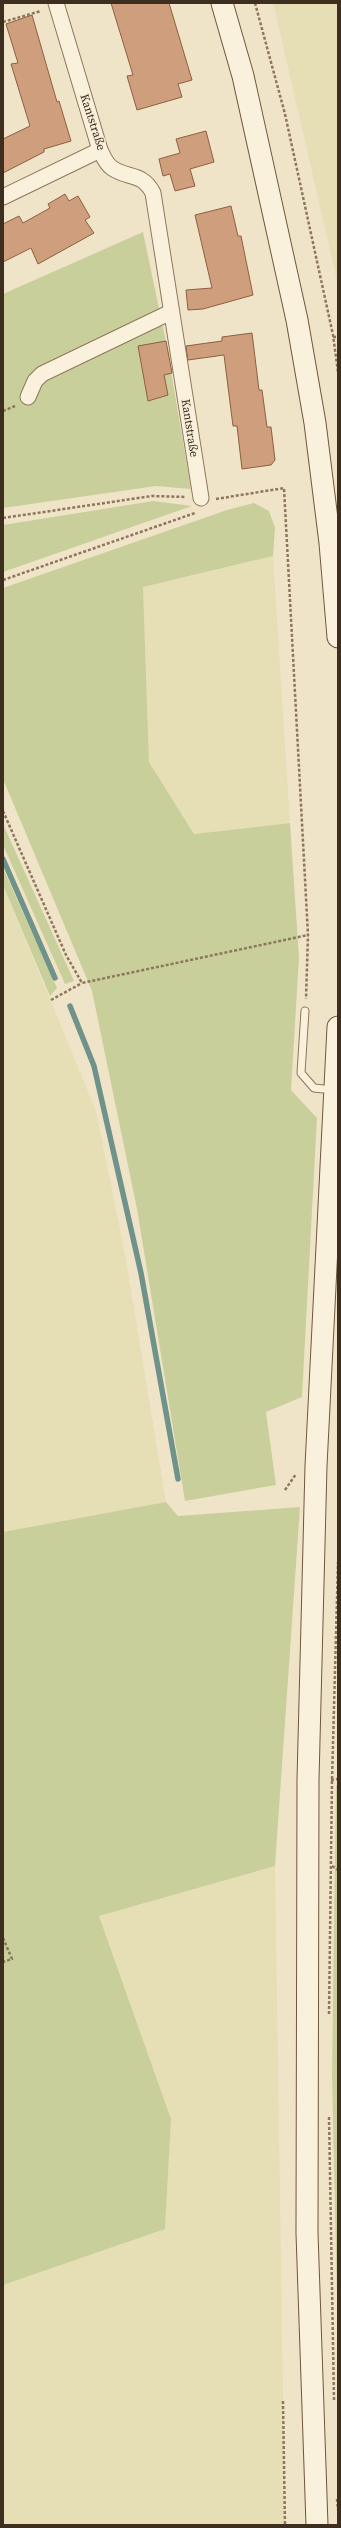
<svg xmlns="http://www.w3.org/2000/svg" width="341" height="2528" font-family="'Source Serif 4',serif">
<style>
.farmland{fill:#e6deb5}
.green{fill:#c9cf9b}
.lines{fill:none;stroke-linecap:round;stroke-linejoin:round}
.stream{stroke:#6f938a;stroke-width:5.5}
.building{fill:#cf9f7d;stroke:#8d5f41}
.lane-casing{stroke:#8d765c;stroke-width:9}
.street-casing{stroke:#8d765c;stroke-width:17}
.secondary-casing{stroke:#6f573f;stroke-width:23}
.path{stroke:#8d765c;stroke-width:2.5;stroke-dasharray:3 2;stroke-linecap:butt}
.lane{stroke:#faf1dc;stroke-width:7}
.street{stroke:#faf1dc;stroke-width:15}
.secondary{stroke:#faf1dc;stroke-width:21}
.labels{text-anchor:middle;dominant-baseline:central;stroke-width:3;stroke-linejoin:round;paint-order:stroke}
.street-label{font-size:12px;fill:#3d2e20;stroke:#f7eed8}
</style>
<rect width="100%" height="100%" fill="#f0e4c8"/>
<g class="farmland">
<path d="M273,3H338V285L276,15Z"/>
<path d="M273,556L290,823L194,834L149,762L143,587Z"/>
<path d="M3,885L96,1111L125,1254L166,1502L3,1532Z"/>
<path d="M275,1866L285,2525H3V2285L165,2229L171,2119L99,1916Z"/>
</g>
<g class="green">
<path d="M143,232L166,342L191,489L156,486L3,508V294Z"/>
<path d="M153,501L192,506L3,572V525Z"/>
<path d="M254,503L269,511L275,528L273,556L143,587L149,762L194,834L290,823L299,958L291,1090L317,1118L302,1397L266,1412L276,1485L185,1501L137,1209L92,991L3,779V588L227,510Z"/>
<path d="M3,824L74,981L65,984L3,845Z"/>
<path d="M3,868L57,988L50,996L3,885Z"/>
<path d="M166,1502L178,1516L300,1507L275,1866L99,1916L171,2119L165,2229L3,2285V1532Z"/>
<path d="M336,1785H338V2340L332,2075Z"/>
</g>
<g class="lines">
<g class="stream">
<path d="M3,859L55,978"/>
<path d="M70,1006L94,1066L141,1273L178,1479"/>
</g>
</g>
<g class="building">
<path d="M111,3H169L192,80L178,84L182,97L137,110L127,76L133,75Z"/>
<path d="M32,15L57,102L59,101L71,141L44,149V152L3,173V139L30,126L11,64L18,63L6,24Z"/>
<path d="M206,131L214,162L190,169L195,186L175,191L170,174L163,176L159,159L180,153L176,139Z"/>
<path d="M65,194L69,201L78,196L90,217L85,220L94,233L38,264L31,248L3,262V224L19,216L23,223L50,208L48,204Z"/>
<path d="M231,206L238,236H241L253,295L203,309L188,310L186,290L212,288L195,215Z"/>
<path d="M252,333L259,390H262L267,427H271L275,460L271,465L242,469L237,426H233L224,355L188,360L186,346L222,341V337Z"/>
<path d="M166,341L172,373L164,375L168,395L148,401L138,346Z"/>
</g>
<g class="lines">
<g class="lane-casing">
<path id="lane" d="M305,1011L301,1073L314,1088L333,1090"/>
</g>
<g class="street-casing">
<g id="street">
<path d="M56,3L100,150C103,156 106,164 112,168C128,179 142,172 153,193L201,498"/>
<path d="M3,197L100,150"/>
<path d="M28,397L35,381L42,374L171,312"/>
</g>
</g>
<g class="secondary-casing">
<g id="secondary">
<path d="M222,3L243,76L297,320L315,423L330,543L338,637"/>
<path d="M317,2525L307,2233L308,1780L316,1466L338,1027"/>
</g>
</g>
<g class="path">
<path d="M255,3L285,114L333,335L338,372"/>
<path d="M3,22L41,11"/>
<path d="M333,337H338"/>
<path d="M3,411L15,406"/>
<path d="M216,499L284,488L308,935L306,999"/>
<path d="M3,518L152,496L186,497"/>
<path d="M3,580L195,513"/>
<path d="M3,811L66,955L82,983L308,935"/>
<path d="M51,1000L82,983"/>
<path d="M285,1490L296,1474"/>
<path d="M331,1780L338,1779"/>
<path d="M332,1866L338,1870"/>
<path d="M3,1938L12,1959L3,1962"/>
<path d="M329,2014L332,1780L338,1562"/>
<path d="M329,2117L334,2400"/>
<path d="M283,2401L285,2525"/>
<path d="M337,2499L338,2510"/>
</g>
<use href="#lane" class="lane"/>
<use href="#street" class="street"/>
<use href="#secondary" class="secondary"/>
</g>
<g class="labels">
<g class="street-label">
<text transform="translate(93 122) rotate(72)">Kantstraße</text>
<text transform="translate(190 428) rotate(81)">Kantstraße</text>
</g>
</g>
<rect width="341" height="2528" fill="none" stroke="#3d2e20" stroke-width="8"/>
</svg>
